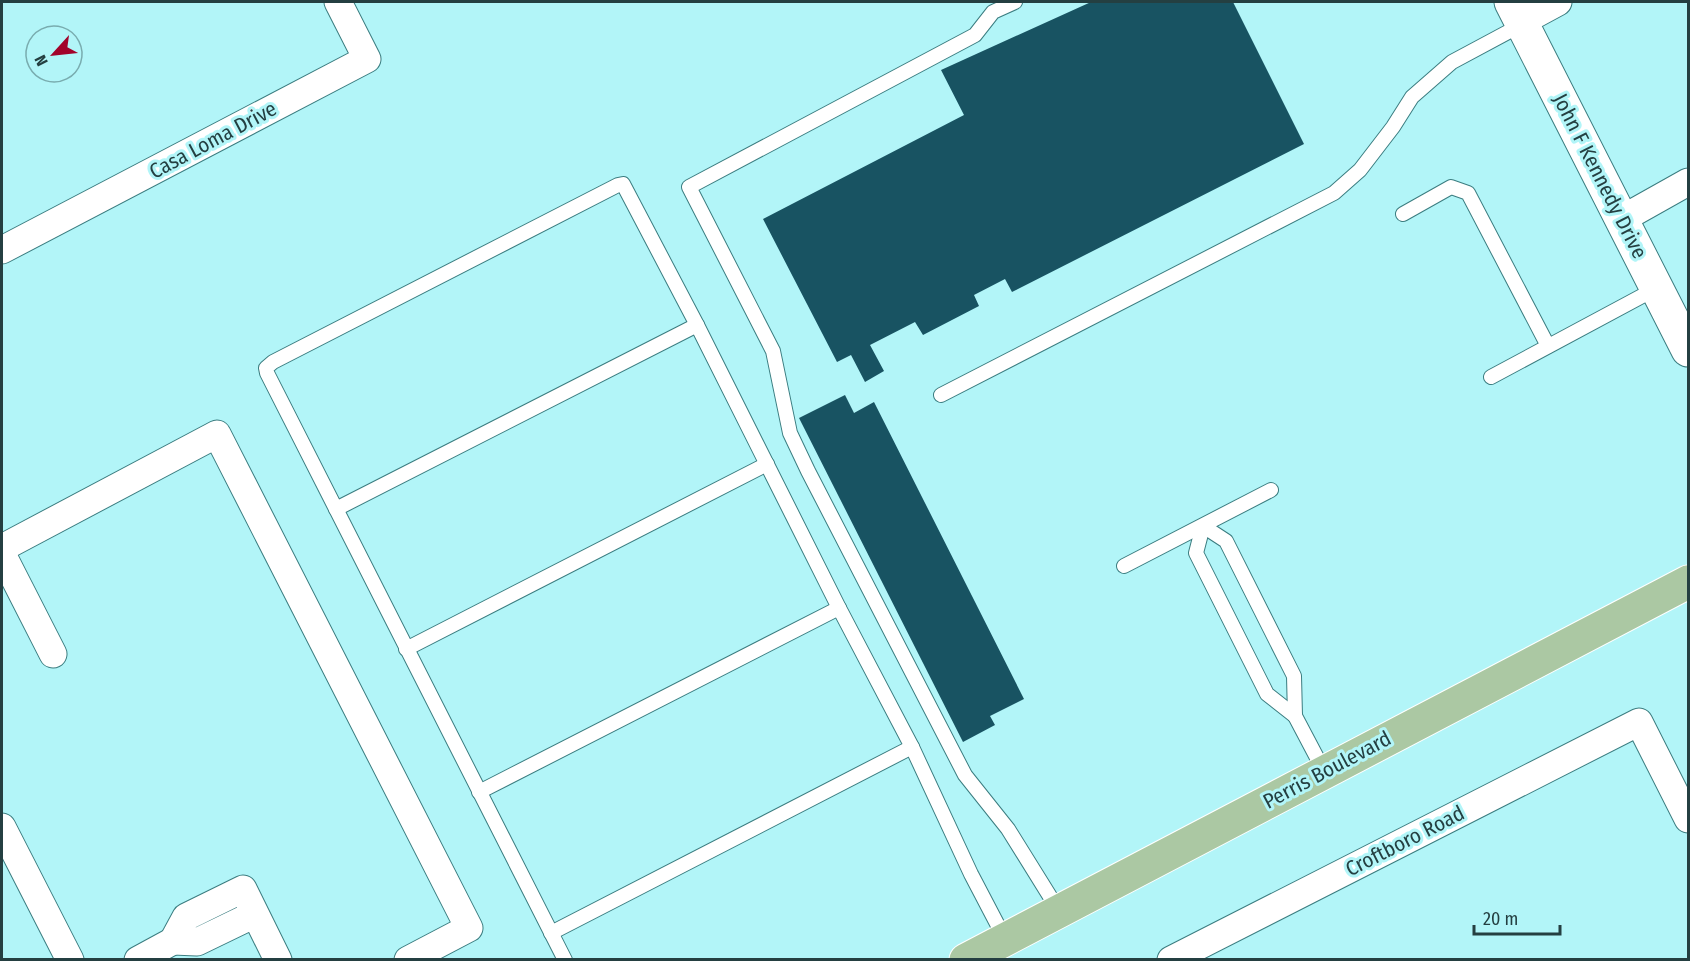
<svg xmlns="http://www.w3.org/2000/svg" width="1690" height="961" font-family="'Fira Sans Condensed',sans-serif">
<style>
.building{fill:#185362}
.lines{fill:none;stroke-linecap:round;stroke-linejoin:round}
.service-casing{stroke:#3b7d80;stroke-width:16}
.minor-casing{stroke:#3b7d80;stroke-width:29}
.tertiary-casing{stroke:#3b7d80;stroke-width:35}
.primary-casing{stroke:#fff;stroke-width:35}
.service{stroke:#fff;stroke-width:14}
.minor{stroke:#fff;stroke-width:27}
.tertiary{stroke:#fff;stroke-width:33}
.primary{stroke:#abc8a3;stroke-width:33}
.labels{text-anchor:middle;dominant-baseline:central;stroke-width:6;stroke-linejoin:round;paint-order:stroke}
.street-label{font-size:21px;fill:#243f41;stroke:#b2f5f8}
</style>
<rect width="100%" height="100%" fill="#b2f5f8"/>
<g class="building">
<path d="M1091,2H1233L1304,144L1012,292L1005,279L974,295L979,306L923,335L915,322L870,345L884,371L865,382L851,355L837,362L763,219L964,115L941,70Z"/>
<path d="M845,395L854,413L874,402L1024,699L990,716L995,725L963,742L799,418Z"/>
</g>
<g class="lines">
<g class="service-casing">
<g id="service">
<path d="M1015,2L993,12L975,35L689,187L773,351L790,433L808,471L965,775L1008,829L1059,911"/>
<path d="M1403,214L1451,187L1468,193L1548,346"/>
<path d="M1491,377L1657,288"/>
<path d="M941,395L1334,193L1360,170L1393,127L1412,97L1452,62L1523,24"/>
<path d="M336,509L697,325"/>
<path d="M1203,526L1226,541L1294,676L1295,716L1324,771"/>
<path d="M1203,526L1196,553L1267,694L1295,716"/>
<path d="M1124,566L1271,490"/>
<path d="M406,649L767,464"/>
<path d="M479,792L839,608"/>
<path d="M551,933L912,747"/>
<path d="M565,960L267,373L266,368L273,362L618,185L623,184L697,325L839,608L912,747L971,874L1005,939"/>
</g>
</g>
<g class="minor-casing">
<g id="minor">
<path d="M1521,22L1558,2"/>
<path d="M1622,219L1688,182"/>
<path d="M2,250L367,59L338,2"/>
<path d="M2,548L217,434L469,928L408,960"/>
<path d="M2,554L53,654"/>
<path d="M2,827L70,960"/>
<path d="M255,914L197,942L173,941L186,917L243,889L278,960"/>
<path d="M138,960L173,941"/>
<path d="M1171,960L1639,722L1688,819"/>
</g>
</g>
<g class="tertiary-casing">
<path id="tertiary" d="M1511,2L1688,350"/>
</g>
<g class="primary-casing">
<path id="primary" d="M966,960L1688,582"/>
</g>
<use href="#service" class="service"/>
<use href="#minor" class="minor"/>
<use href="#tertiary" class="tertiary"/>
<use href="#primary" class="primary"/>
</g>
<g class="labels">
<g class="street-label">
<text transform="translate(213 140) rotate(-28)">Casa Loma Drive</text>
<text transform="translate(1600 176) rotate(63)">John F Kennedy Drive</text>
<text transform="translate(1327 770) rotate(-28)">Perris Boulevard</text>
<text transform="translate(1405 841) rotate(-27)">Croftboro Road</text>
</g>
</g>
<rect width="1690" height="961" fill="none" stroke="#243f41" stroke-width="6"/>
<g transform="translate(54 54) rotate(243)"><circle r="28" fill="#b2f5f8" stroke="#79acaf" stroke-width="1.5"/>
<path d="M0-4.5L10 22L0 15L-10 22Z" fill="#a2022a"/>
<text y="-9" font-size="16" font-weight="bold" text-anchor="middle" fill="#243f41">N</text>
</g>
<path d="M1474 925v9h86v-9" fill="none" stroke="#243f41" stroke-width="3"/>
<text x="1483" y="925" font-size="18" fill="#243f41" stroke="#b2f5f8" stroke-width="4.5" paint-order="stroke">20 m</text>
</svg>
